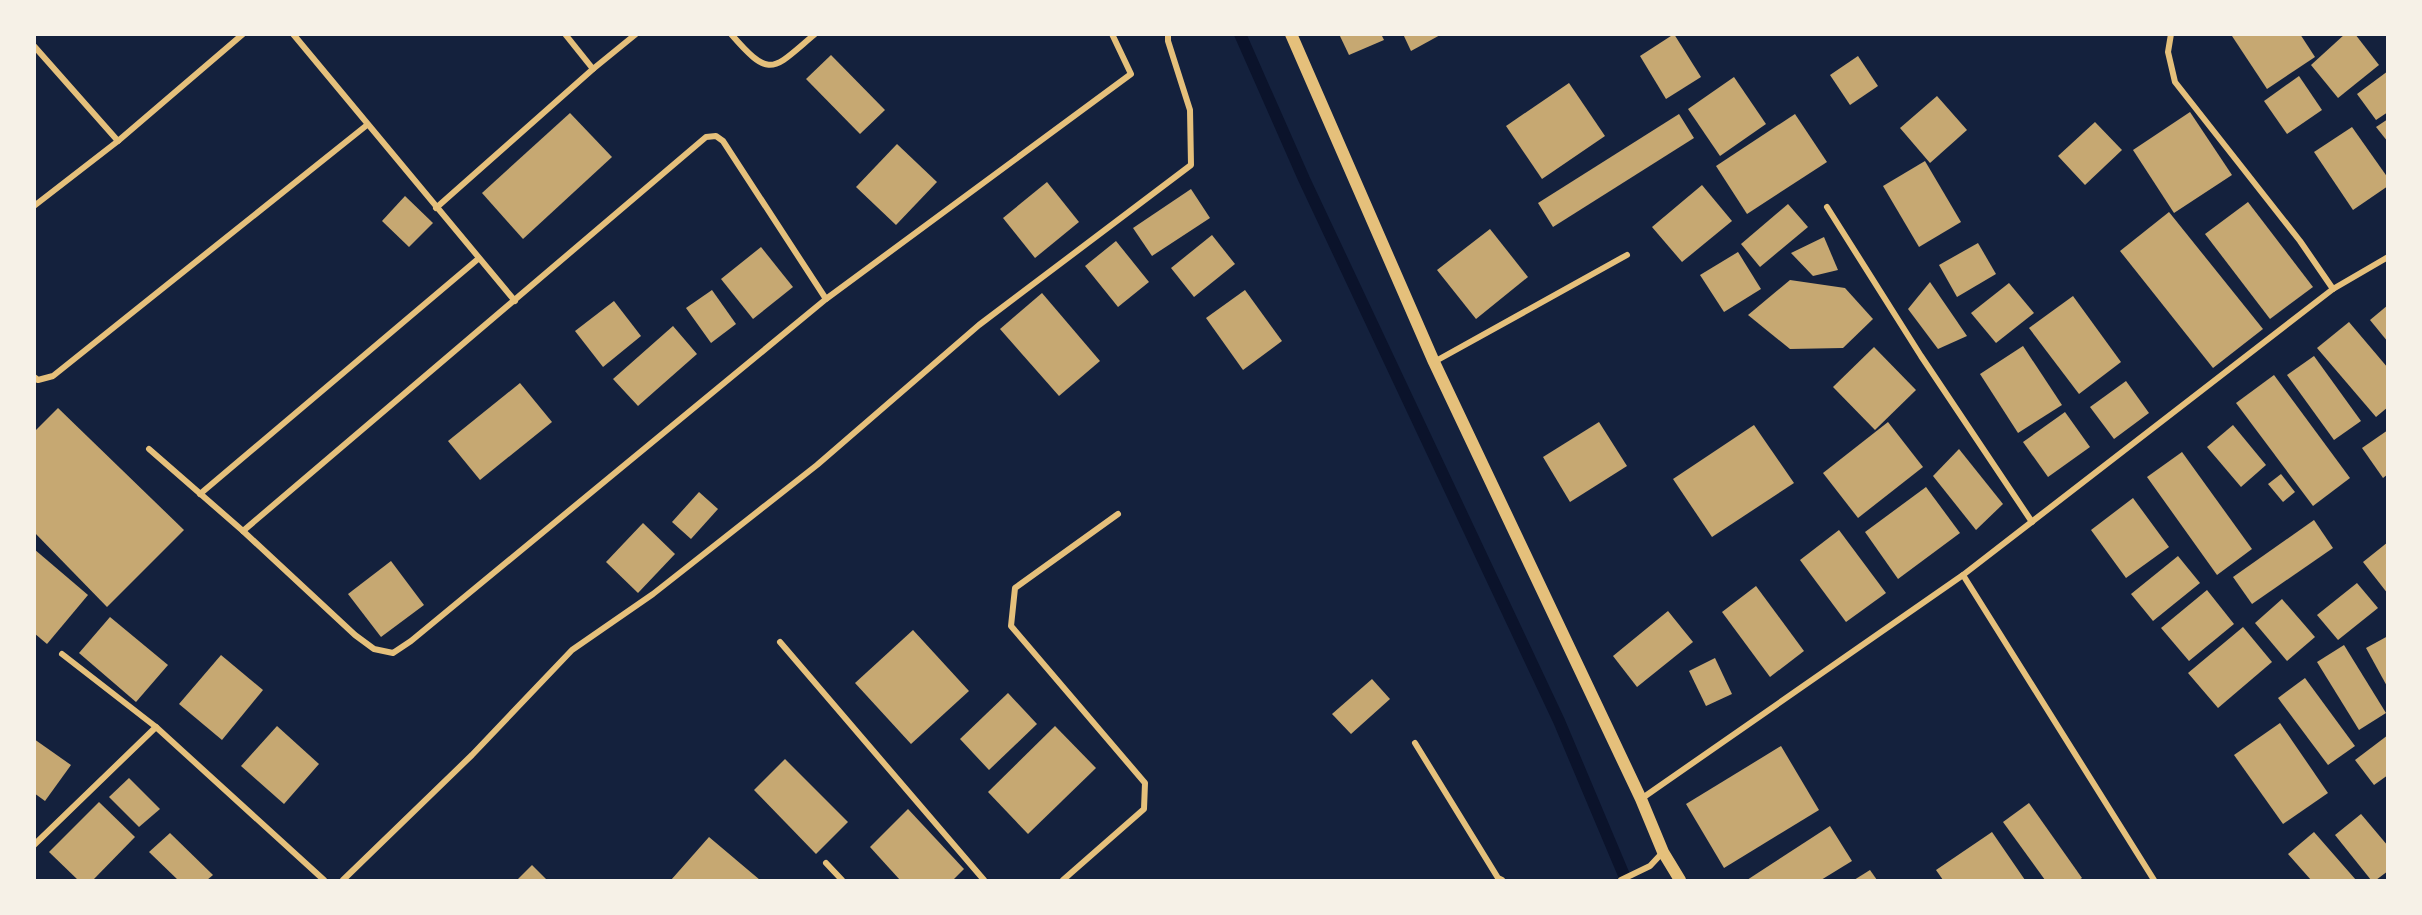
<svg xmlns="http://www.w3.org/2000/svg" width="2422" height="915" font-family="Cabin,sans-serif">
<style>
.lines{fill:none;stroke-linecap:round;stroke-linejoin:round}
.stream{stroke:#0b132b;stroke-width:12}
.building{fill:#c6a872}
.minor{stroke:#e5c07b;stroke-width:6}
.secondary{stroke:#e5c07b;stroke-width:12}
</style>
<rect width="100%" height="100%" fill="#14213d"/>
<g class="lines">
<path class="stream" d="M1240,34L1304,179L1559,721L1626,880"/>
</g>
<g class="building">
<path d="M1339,34H1381L1384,40L1349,55Z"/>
<path d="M1403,34H1442L1411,51Z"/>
<path d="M1674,34L1701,77L1666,99L1640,56Z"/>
<path d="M2234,34H2300L2315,57L2267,89L2232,36Z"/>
<path d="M2345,34H2355L2379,65L2338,98L2311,65Z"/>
<path d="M831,55L885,110L860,134L806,79Z"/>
<path d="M1858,56L1878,86L1850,105L1830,75Z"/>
<path d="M2388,71V112L2376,120L2357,94Z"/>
<path d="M2299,76L2322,110L2287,134L2264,101Z"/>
<path d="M1734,77L1766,124L1720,156L1688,109Z"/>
<path d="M1569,83L1605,136L1542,179L1506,126Z"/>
<path d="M1937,96L1967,130L1930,163L1900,128Z"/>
<path d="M2190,112L2232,175L2174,213L2133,150Z"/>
<path d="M570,113L612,157L523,239L482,193Z"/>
<path d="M1679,114L1694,138L1553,227L1538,203Z"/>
<path d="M1795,114L1827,162L1747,214L1716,166Z"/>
<path d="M2388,119V142L2376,127Z"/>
<path d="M2095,122L2122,150L2085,185L2058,156Z"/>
<path d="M2352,127L2388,178V186L2353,210L2314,152Z"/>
<path d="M897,144L937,182L896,225L856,187Z"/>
<path d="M1925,161L1961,222L1919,247L1883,186Z"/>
<path d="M1047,182L1079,222L1035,258L1003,218Z"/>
<path d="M1702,185L1732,221L1682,262L1652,227Z"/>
<path d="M1191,189L1210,218L1152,256L1133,228Z"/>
<path d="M405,196L433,223L409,247L382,221Z"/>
<path d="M2248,202L2313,287L2270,319L2205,234Z"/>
<path d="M1788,204L1808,227L1760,267L1741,244Z"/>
<path d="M2169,212L2263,329L2213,368L2120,251Z"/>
<path d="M1490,229L1528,277L1476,319L1437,270Z"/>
<path d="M1212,235L1235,264L1194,297L1171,268Z"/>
<path d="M1824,237L1838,270L1813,276L1791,253Z"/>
<path d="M1116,241L1149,282L1118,307L1085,266Z"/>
<path d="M1978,243L1996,274L1957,297L1939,265Z"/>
<path d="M761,247L793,287L753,319L721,279Z"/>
<path d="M1738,252L1761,289L1724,312L1700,275Z"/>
<path d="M1790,280L1845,288L1873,319L1843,348L1790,349L1748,315Z"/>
<path d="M1930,282L1967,336L1938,349L1908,309Z"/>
<path d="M2009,283L2034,313L1996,343L1971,313Z"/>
<path d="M712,290L736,324L711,343L686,308Z"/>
<path d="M1245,290L1282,341L1243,370L1206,318Z"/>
<path d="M1042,293L1100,361L1059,396L1000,329Z"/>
<path d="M2073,296L2121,362L2079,394L2029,328Z"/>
<path d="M614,301L641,336L603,367L575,331Z"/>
<path d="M2388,305V342L2370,320Z"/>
<path d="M2349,322L2388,368V407L2376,417L2317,348Z"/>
<path d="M673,326L697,354L638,406L613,379Z"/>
<path d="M2023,346L2062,405L2018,433L1980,374Z"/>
<path d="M1874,347L1916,390L1875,430L1833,387Z"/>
<path d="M2314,356L2361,421L2334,440L2287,375Z"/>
<path d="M2274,375L2350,478L2313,506L2236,403Z"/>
<path d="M2126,381L2149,413L2114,439L2090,407Z"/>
<path d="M520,383L552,422L480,480L448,441Z"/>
<path d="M58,408L184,530L107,607L34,532V432Z"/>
<path d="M2065,412L2090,447L2048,477L2023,442Z"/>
<path d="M1599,422L1627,466L1570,502L1543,457Z"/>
<path d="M1888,422L1923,467L1858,518L1823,473Z"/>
<path d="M1754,425L1794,483L1712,537L1673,479Z"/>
<path d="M2233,425L2266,465L2241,487L2207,447Z"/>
<path d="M2388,430V474L2383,478L2362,448Z"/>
<path d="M1959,449L2003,504L1976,530L1933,476Z"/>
<path d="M2182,452L2252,549L2217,575L2147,477Z"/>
<path d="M2281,474L2295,492L2283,502L2268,484Z"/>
<path d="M1926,487L1960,533L1898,579L1865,532Z"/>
<path d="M699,492L718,509L691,539L672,522Z"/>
<path d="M2133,498L2169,547L2126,578L2091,530Z"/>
<path d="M2314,520L2333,548L2252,604L2233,577Z"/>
<path d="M643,523L675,554L638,593L606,562Z"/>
<path d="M1839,530L1886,593L1846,622L1800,560Z"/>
<path d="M2388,542V594L2363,562Z"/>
<path d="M34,549L88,595L47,644L34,633Z"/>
<path d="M2178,556L2200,583L2153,621L2131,594Z"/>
<path d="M391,561L424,605L381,637L348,594Z"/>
<path d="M2357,583L2378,608L2338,640L2317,615Z"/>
<path d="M1756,586L1804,651L1770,677L1722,612Z"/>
<path d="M2207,590L2234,624L2189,661L2161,628Z"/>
<path d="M2282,599L2315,637L2287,661L2255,623Z"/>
<path d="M1668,611L1693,642L1637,687L1613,656Z"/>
<path d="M110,617L168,665L136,702L79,653Z"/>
<path d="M2243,627L2272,662L2218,708L2188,673Z"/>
<path d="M913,630L969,691L911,744L855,683Z"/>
<path d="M2388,636V688L2366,648Z"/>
<path d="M2344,645L2386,713L2359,730L2317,662Z"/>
<path d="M221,655L263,690L222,740L179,704Z"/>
<path d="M1715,658L1732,694L1706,706L1689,671Z"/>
<path d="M2305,678L2355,746L2328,765L2278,698Z"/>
<path d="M1372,679L1390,699L1351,734L1332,714Z"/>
<path d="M1008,693L1037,724L989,770L960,739Z"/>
<path d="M2280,723L2328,793L2283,824L2234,755Z"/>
<path d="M277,726L319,764L284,804L241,766Z"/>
<path d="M1055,726L1096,768L1028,834L988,792Z"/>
<path d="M2388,735V775L2374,785L2355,760Z"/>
<path d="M34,739L71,765L45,801L34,793Z"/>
<path d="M1781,746L1819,810L1724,868L1686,804Z"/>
<path d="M785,759L848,822L816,854L754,790Z"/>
<path d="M129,778L160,809L139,827L109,797Z"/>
<path d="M99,802L135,837L93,880H78L49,852Z"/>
<path d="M2029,803L2082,878L2079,880H2045L2003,822Z"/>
<path d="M908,809L964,869L953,880H900L870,847Z"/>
<path d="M2361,814L2388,846V871L2376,880H2371L2335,835Z"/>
<path d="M1830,826L1852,861L1821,880H1747Z"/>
<path d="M1992,832L2025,880H1943L1936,870Z"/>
<path d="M2314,832L2356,880H2311L2288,854Z"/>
<path d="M170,833L213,875L207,880H178L149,852Z"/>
<path d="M709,837L760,880H671Z"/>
<path d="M532,865L547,880H517Z"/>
<path d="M1870,870L1877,880H1854Z"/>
</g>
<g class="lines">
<g class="minor">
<path d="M293,34L515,301"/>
<path d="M565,34L593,69"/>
<path d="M731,34C771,80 772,70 815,34"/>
<path d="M2171,34L2168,52L2175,82L2300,241L2333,289"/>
<path d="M34,46L118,141"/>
<path d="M34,206L118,141L243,34"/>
<path d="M1827,207L1921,356L2032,522"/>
<path d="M436,208L593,69L636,34"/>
<path d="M1434,362L1627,255"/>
<path d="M34,377L38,380L53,376L367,125"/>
<path d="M149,449L243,531L355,635L374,649L393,653L411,641L826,299L1131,74L1112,34"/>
<path d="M200,494L478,259"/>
<path d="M243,531L706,137L716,136L723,141L826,299"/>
<path d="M1963,575L2154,880"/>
<path d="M780,642L984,880"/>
<path d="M62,654L156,727L324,880"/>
<path d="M1415,743L1498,878L1502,880"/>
<path d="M1641,799L1963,575L2333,289L2388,257"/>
<path d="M34,845L156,727"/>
<path d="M826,863L842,880"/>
<path d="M343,880L472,755L572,650L653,594L817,465L979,325L1191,165L1190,110L1168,41V34"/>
<path d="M1063,880L1144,809L1145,783L1011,626L1015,588L1118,514"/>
<path d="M1621,880L1650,866L1663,852"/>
</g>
<path class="secondary" d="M1291,34L1434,362L1641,799L1663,852L1680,880"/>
</g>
<rect width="2422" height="915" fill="none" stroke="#f6f1e7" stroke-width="72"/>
</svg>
